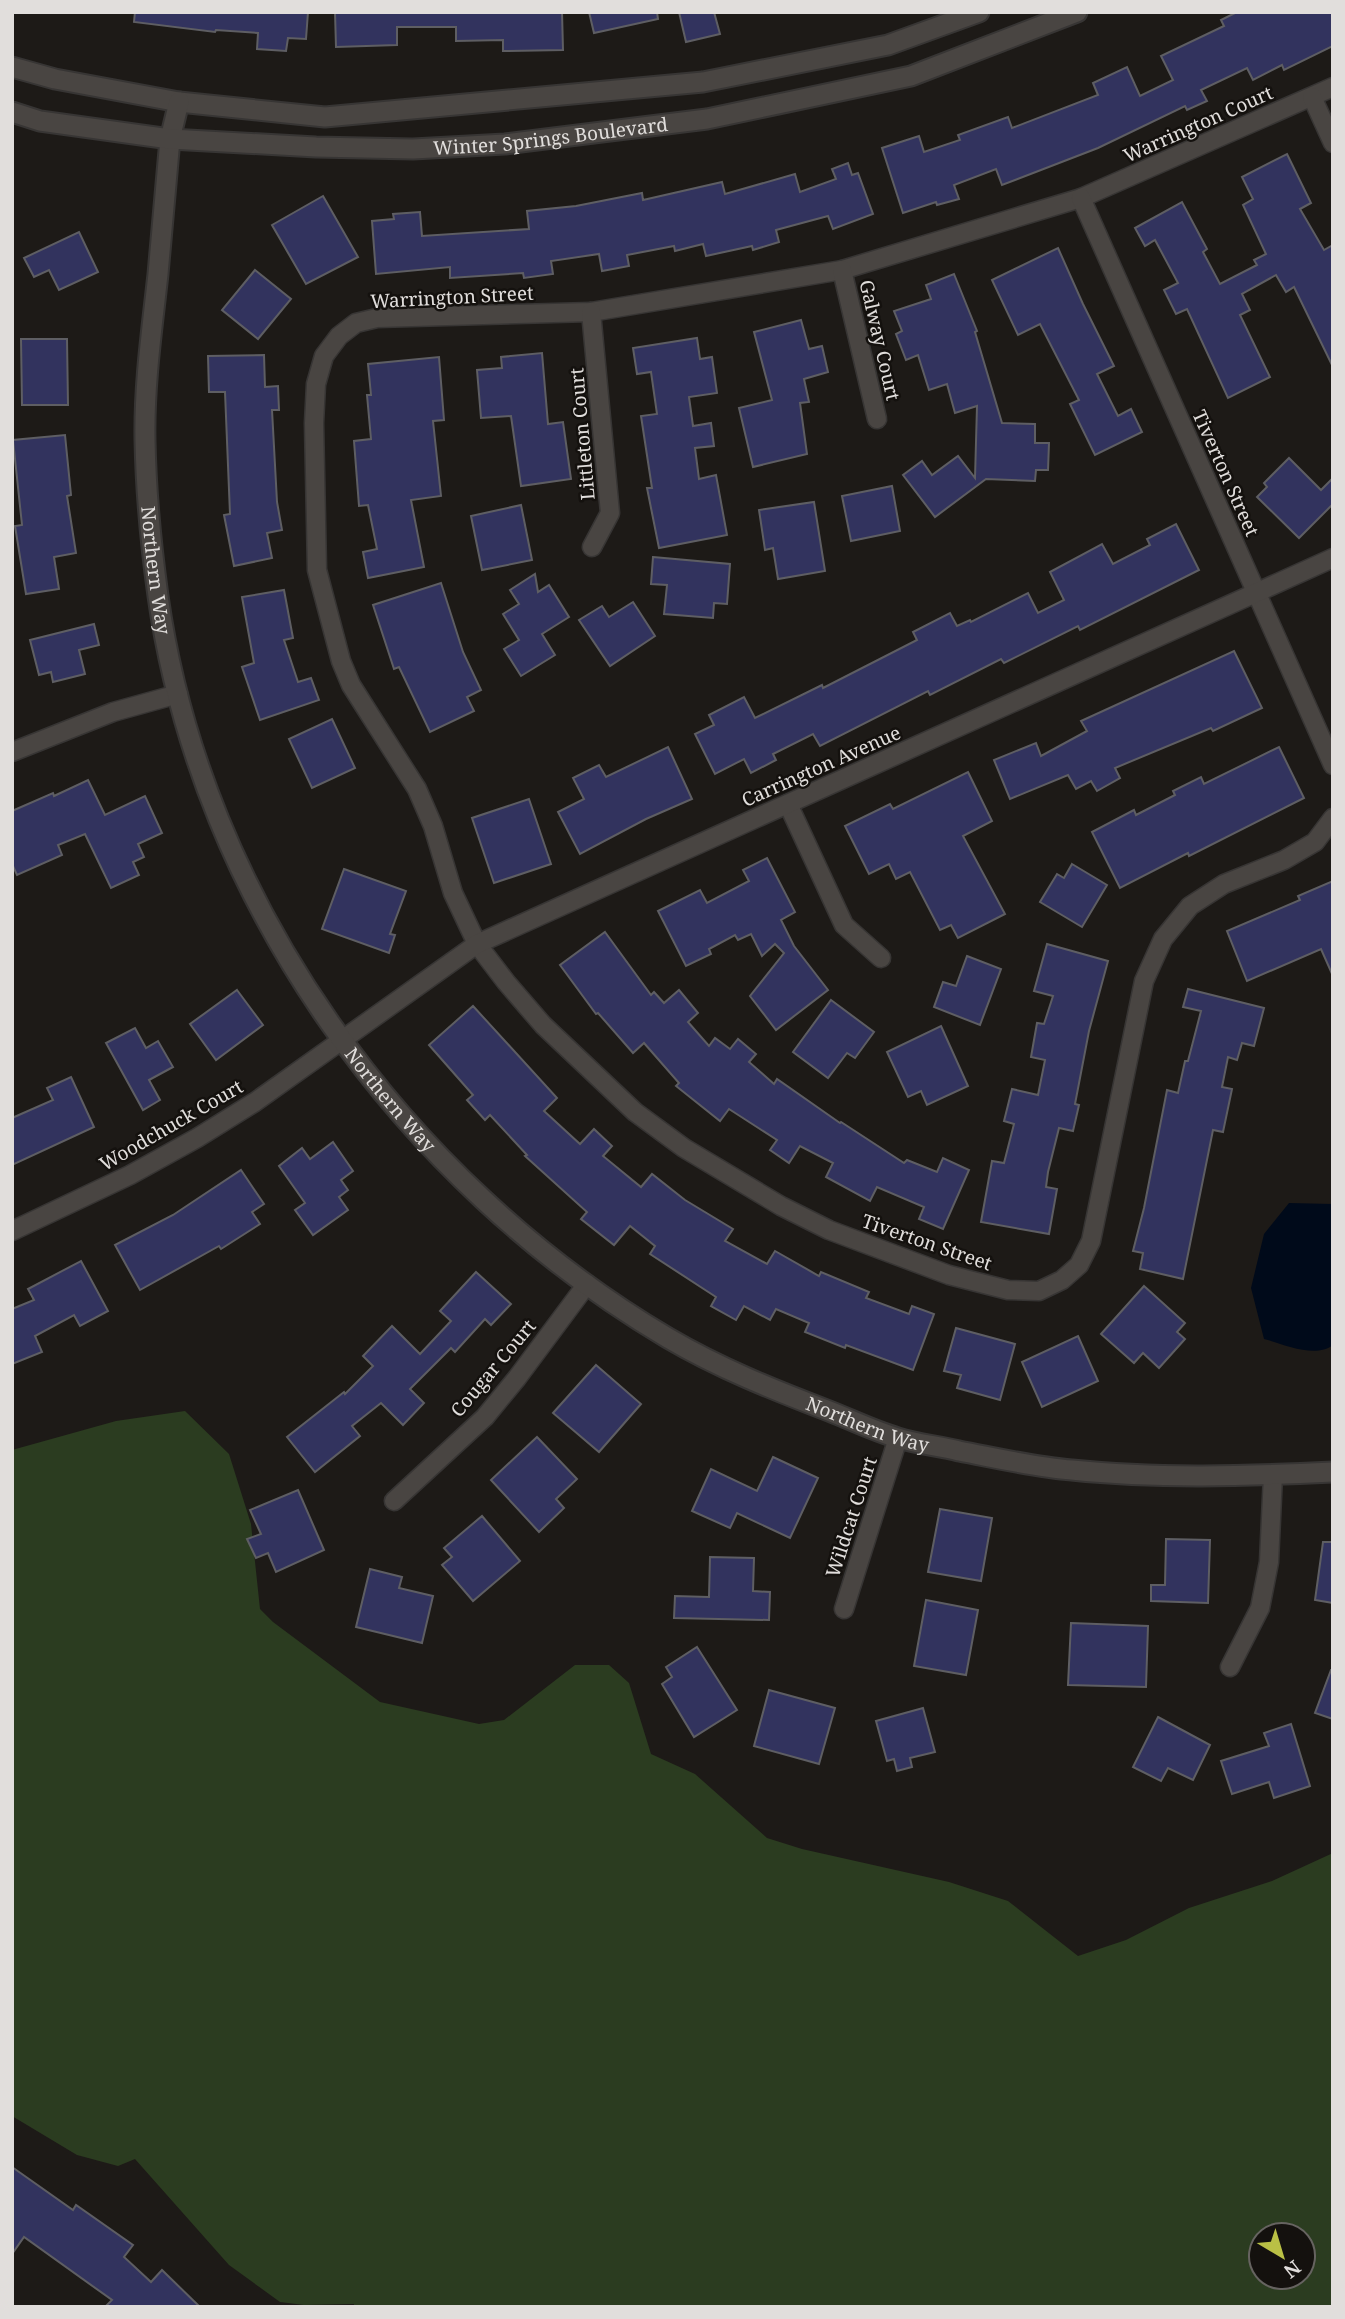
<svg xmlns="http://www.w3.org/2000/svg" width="1345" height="2319" font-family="'Noto Serif',serif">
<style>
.green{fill:#2b3c20;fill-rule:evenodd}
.water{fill:#000a1a}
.building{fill:#32335e;stroke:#5e5e63;stroke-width:2}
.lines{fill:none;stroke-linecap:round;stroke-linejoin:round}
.minor-casing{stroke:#373534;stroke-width:21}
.tertiary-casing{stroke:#373534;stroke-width:23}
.minor{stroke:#494542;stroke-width:18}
.tertiary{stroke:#494542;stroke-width:19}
.labels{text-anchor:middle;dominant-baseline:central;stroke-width:5;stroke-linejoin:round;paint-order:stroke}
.street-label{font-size:19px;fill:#e1dedc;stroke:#14110e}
</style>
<rect width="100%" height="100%" fill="#1d1a17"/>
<path class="green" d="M185,1411L229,1454L251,1524L260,1609L273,1622L380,1702L479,1724L504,1720L575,1665H609L629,1683L651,1754L695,1774L767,1838L802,1849L949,1882L1008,1901L1078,1956L1126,1940L1189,1908L1272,1881L1333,1853V2307H354V2304L304,2305L280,2302L229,2265L135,2159L118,2166L77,2155L12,2116V1450L116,1421ZM1261,2235H1303V2277H1261Z"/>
<path class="water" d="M1289,1203L1333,1204V1345C1315,1359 1283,1344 1264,1339L1251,1288L1264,1234Z"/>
<g class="building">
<path d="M135,12H308L306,39L288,38L286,51L257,49L258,33L216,30L215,32L134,22Z"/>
<path d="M335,12H562L563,50L503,51V40L456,41V27H397V45L336,47Z"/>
<path d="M589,12H657L658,19L594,33Z"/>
<path d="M679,12H714L720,34L686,42Z"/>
<path d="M1237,12H1333V46L1284,70L1282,65L1253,80L1247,68L1201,90L1207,101L1187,110L1185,106L1098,148L1002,185L996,169L954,185L959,199L937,205L936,202L903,213L882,148L919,136L924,152L960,140L958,135L1008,117L1012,128L1098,95L1093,83L1127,67L1140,96L1173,80L1161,56L1224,26L1221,20Z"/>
<path d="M1287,154L1311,203L1300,209L1324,250L1333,245V367L1294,287L1286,292L1276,275L1242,294L1250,310L1240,315L1270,377L1228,398L1187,309L1176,314L1164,290L1178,283L1155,240L1145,246L1135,228L1182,202L1207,249L1203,252L1220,284L1257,265L1254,260L1266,254L1243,205L1253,199L1242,177Z"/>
<path d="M848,163L852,175L858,173L873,214L833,229L828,216L776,230L779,242L753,250L752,246L706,256L703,244L675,251L674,246L627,255L629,266L602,271L599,254L551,261L553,274L524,278L523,273L450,278V267L376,274L372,221L394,219L393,214L420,212L422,236L529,229L527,211L576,206L642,193L643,200L722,182L725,194L795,174L800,192L836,179L832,169Z"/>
<path d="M323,196L358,257L306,284L272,225Z"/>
<path d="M79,232L98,272L59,290L49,270L34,277L24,258Z"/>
<path d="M1058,248L1083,304L1114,366L1097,374L1118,416L1131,409L1142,432L1095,455L1070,404L1079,400L1040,324L1018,335L992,280Z"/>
<path d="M255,270L291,299L258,339L222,310Z"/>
<path d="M954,274L977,331L975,332L1002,423L1035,424V443H1049L1048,470H1036L1035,481L986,479L935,517L903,475L922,461L932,475L958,456L975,478L977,406L955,413L947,384L929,390L918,355L906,360L896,334L902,331L894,311L931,299L926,285Z"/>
<path d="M801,320L809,349L822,346L828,372L804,379L809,402L800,403L807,454L753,467L739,408L772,400L754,332Z"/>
<path d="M697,338L700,359L712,357L717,393L689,397L693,426L711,423L714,446L695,448L699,479L716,475L727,535L659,548L647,488H652L641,416L657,414L651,372L637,374L633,348Z"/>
<path d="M21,339H67L68,405H22Z"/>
<path d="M542,353L548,424L563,422L571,479L521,486L511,416L481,418L477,370L502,368L501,357Z"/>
<path d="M264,355L265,387L278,386L279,410H272L277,502L282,530L267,533L272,558L234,566L224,515L230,514L225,392H209L208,356Z"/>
<path d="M439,357L444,420L433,421L441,496L411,500L424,567L368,578L363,552L377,549L368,505L359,506L354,441L371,439L367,395H371L368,364Z"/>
<path d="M65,435L71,495L67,496L76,553L54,557L59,589L26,594L15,526L22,525L13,440Z"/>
<path d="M1289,458L1321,490L1333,478V504L1299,538L1257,497L1267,487L1264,483Z"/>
<path d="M892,486L900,531L851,541L842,496Z"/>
<path d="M814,502L825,571L778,579L773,548L765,550L759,510Z"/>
<path d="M521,505L532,560L482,570L471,516Z"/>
<path d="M1176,524L1199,570L1080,630L1078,626L1004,663L1001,659L930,695L928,691L820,746L813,734L773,754L776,760L751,773L744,759L715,774L695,734L714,725L709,715L744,697L755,718L822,685L823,688L917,640L913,632L950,613L957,626L970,620L971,622L1028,593L1038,613L1064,600L1050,572L1102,544L1113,564L1150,545L1147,539Z"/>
<path d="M653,557L730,564L727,604L714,603L713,618L664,614L667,585L651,584Z"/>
<path d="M535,574L538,592L549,585L569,617L542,634L555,655L521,676L504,649L519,640L503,614L519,604L510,590Z"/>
<path d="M441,583L463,652L481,690L467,697L474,711L430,732L399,667L394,669L373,605Z"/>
<path d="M284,590L293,638L284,640L298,682L311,678L319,700L260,720L242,667L254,663L242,597Z"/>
<path d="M633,602L655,636L610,666L579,620L602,606L609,617Z"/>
<path d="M94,624L99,645L79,650L85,674L53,682L51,672L39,675L30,640Z"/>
<path d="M1234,651L1262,708L1213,731L1211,728L1115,768L1120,778L1097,791L1091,781L1076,789L1068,775L1010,799L994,760L1036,743L1041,756L1087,731L1081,721Z"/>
<path d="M332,719L355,768L312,788L289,739Z"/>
<path d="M668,747L692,799L646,819L580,854L558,812L584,799L573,778L599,765L606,777Z"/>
<path d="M1279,747L1304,798L1189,856L1188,853L1120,888L1092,832L1134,810L1136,815L1175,795L1173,791L1201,777L1204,784Z"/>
<path d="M968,772L992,821L963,836L1005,914L958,938L951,925L940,930L910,872L896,879L889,864L869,874L845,826L890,804L893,809Z"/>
<path d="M88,780L105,815L145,796L162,833L138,844L144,857L133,862L139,875L111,888L85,834L58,845L62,855L17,875L12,864V811L53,793L54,796Z"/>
<path d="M529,799L551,864L494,883L472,818Z"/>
<path d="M767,858L795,912L781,920L794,946L828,990L776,1030L750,996L784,953L775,944L762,956L751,934L738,940L735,935L709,949L711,954L686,966L658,911L700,890L707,903L749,881L743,870Z"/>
<path d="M1072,864L1107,885L1082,927L1040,902L1057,874L1064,878Z"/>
<path d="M344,869L406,891L390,934L395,935L389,953L322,929Z"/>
<path d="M1333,881V976L1321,949L1247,981L1227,931L1300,900L1298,896Z"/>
<path d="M605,932L651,995L654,992L664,1003L679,990L698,1013L688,1022L709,1046L715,1038L730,1049L738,1039L756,1054L749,1062L774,1084L777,1079L840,1123L841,1122L904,1163L907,1160L937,1172L943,1158L969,1170L943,1229L919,1219L924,1207L877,1187L870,1201L826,1177L833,1163L800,1146L789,1163L770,1150L777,1140L729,1109L720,1121L676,1086L679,1083L644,1043L633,1053L598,1013L596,1014L560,965Z"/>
<path d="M1047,944L1108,961L1089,1031L1075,1104L1079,1105L1073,1131L1059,1128L1048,1172L1046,1187L1057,1189L1049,1234L981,1222L992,1161L1004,1163L1014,1124L1004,1121L1012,1089L1038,1095L1045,1060L1031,1057L1037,1023L1044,1024L1053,996L1034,991Z"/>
<path d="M967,956L1001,969L980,1025L934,1007L943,982L956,986Z"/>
<path d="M1188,989L1264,1008L1254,1046L1242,1043L1237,1060L1228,1057L1222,1087L1232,1089L1223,1132L1213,1130L1183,1279L1140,1269L1143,1253L1133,1251L1144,1208L1167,1090L1178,1093L1185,1061H1188L1201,1011L1183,1007Z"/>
<path d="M237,990L263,1025L216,1060L190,1024Z"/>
<path d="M831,1000L874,1032L855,1058L847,1053L828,1078L793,1052Z"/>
<path d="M473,1006L557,1098L544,1111L580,1144L594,1129L612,1146L603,1156L641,1187L652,1174L685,1200L733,1229L725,1241L767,1264L775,1251L819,1276L821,1272L869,1292L866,1298L909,1314L912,1306L934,1314L913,1370L846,1345L845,1348L805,1332L809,1323L776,1309L770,1320L744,1306L736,1320L711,1306L716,1297L650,1254L655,1246L630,1226L614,1245L581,1219L587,1212L525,1156L527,1155L490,1115L485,1120L467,1100L473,1095L429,1045Z"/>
<path d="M941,1026L968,1086L927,1105L921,1091L908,1097L887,1052Z"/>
<path d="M135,1028L146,1048L158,1041L173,1067L149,1080L160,1100L143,1110L106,1043Z"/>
<path d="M71,1077L94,1127L12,1165V1118L53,1100L47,1088Z"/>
<path d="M333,1142L353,1171L341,1180L348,1190L339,1197L348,1210L313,1235L295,1210L305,1203L279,1166L302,1148L310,1159Z"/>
<path d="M241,1170L264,1204L252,1212L260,1224L221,1249L219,1246L140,1290L115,1245L173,1215Z"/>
<path d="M81,1261L108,1311L80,1326L74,1315L35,1336L42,1352L12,1364V1309L34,1300L28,1289Z"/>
<path d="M476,1272L511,1304L491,1325L485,1319L455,1352L451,1348L410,1389L424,1403L403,1425L381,1403L352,1426L360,1436L315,1472L287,1437L344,1392L345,1394L373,1366L363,1356L392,1326L420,1354L451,1321L440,1311Z"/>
<path d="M1144,1286L1185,1323L1177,1332L1185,1339L1159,1368L1143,1353L1134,1363L1101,1334Z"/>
<path d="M956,1328L1015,1344L1000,1400L957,1388L961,1375L944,1371Z"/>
<path d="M1078,1336L1098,1381L1042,1407L1022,1362Z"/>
<path d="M596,1365L641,1404L599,1452L553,1413Z"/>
<path d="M537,1437L577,1479L556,1499L564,1508L539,1532L491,1480Z"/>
<path d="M773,1457L818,1478L790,1538L737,1513L730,1528L692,1511L711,1469L757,1491Z"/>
<path d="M298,1490L324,1550L276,1572L268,1553L256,1558L247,1539L261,1534L250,1510Z"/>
<path d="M940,1509L992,1518L981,1581L928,1572Z"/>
<path d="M482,1516L520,1561L473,1601L442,1565L452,1557L444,1548Z"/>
<path d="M1166,1539L1210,1540L1208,1603L1151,1601V1585H1165Z"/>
<path d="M1323,1542H1333V1603L1315,1600Z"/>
<path d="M710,1557L754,1558L753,1591L770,1592L769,1620L674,1618L675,1596L709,1597Z"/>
<path d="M370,1569L402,1577L399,1588L433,1596L422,1643L356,1627Z"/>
<path d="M926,1600L978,1610L966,1675L914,1666Z"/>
<path d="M1071,1623L1148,1626L1146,1687L1068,1685Z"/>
<path d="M697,1647L737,1710L694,1737L662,1684L672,1677L666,1667Z"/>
<path d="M1331,1670H1333V1719L1315,1713Z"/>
<path d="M769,1690L835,1708L819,1764L754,1746Z"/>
<path d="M923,1708L935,1752L910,1758L912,1767L897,1771L894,1759L887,1761L876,1721Z"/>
<path d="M1158,1717L1210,1745L1193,1780L1168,1768L1161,1781L1133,1767Z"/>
<path d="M1291,1724L1310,1786L1274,1798L1269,1782L1232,1794L1221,1761L1269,1746L1264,1733Z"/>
<path d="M12,2167L73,2210L76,2205L133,2245L124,2257L151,2282L162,2270L200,2307H105L112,2300L24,2237L12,2254Z"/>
</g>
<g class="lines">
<g class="minor-casing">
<g id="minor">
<path d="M1333,87L1081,198L842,270L591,312L377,318L356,323L339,336L324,356L316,384L314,423L317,570L341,661L351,685L417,789L433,826L453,893L477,944L506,982L543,1025L635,1112L684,1148L781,1206L829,1230L949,1275L1008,1290L1039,1291L1062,1280L1079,1265L1091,1241L1144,981L1163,939L1190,906L1224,884L1284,860L1315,842L1333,818"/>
<path d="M1312,97L1333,143"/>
<path d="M1081,198L1333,765"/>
<path d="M842,270L877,419"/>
<path d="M591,312L610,513L592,547"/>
<path d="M12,752L113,712L178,694"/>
<path d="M788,804L844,925L881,958"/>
<path d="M12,1231L130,1175L197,1138L255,1102L477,944L1333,558"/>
<path d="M394,1501L485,1417L517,1378L587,1284"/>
<path d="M844,1609L898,1438"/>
<path d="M1230,1667L1260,1608L1269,1562L1273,1475"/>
</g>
</g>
<g class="tertiary-casing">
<g id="tertiary">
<path d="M12,67L55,79L179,102L325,117L703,82L888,45L979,12"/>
<path id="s1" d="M179,102L170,139C166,184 162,229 158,274C152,329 144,384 145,440C146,493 151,545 158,596C201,902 404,1182 668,1338C719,1368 774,1390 829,1411C852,1420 874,1431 898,1438C917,1444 939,1446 959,1451C996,1458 1034,1467 1072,1470C1158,1479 1246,1476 1333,1472"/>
<path id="s2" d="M12,112L40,121L170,139L316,147L413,149L505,144L707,119L911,76L1077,12"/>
</g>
</g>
<use href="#minor" class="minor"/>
<use href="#tertiary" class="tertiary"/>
</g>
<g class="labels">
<g class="street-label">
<text transform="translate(1198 124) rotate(-24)">Warrington Court</text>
<text stroke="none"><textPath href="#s2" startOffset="542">Winter Springs Boulevard</textPath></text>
<text transform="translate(452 297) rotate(-3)">Warrington Street</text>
<text transform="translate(880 340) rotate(77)">Galway Court</text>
<text transform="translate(582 434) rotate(-95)">Littleton Court</text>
<text transform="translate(1226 473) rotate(66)">Tiverton Street</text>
<text stroke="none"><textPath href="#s1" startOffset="471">Northern Way</textPath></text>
<text transform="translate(821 766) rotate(-24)">Carrington Avenue</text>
<text stroke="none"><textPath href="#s1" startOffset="1059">Northern Way</textPath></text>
<text transform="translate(171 1125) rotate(-30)">Woodchuck Court</text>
<text transform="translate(927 1242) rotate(19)">Tiverton Street</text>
<text transform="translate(493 1368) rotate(-50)">Cougar Court</text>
<text stroke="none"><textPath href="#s1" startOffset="1645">Northern Way</textPath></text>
<text transform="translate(851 1517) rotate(-72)">Wildcat Court</text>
</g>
</g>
<rect width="1345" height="2319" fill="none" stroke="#e1dedc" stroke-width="28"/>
<g transform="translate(1282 2256) rotate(142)"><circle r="33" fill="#14110e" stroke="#666360" stroke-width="2"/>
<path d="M0-5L12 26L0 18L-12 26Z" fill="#bac045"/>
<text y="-10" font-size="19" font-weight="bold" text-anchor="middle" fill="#e1dedc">N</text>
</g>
</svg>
